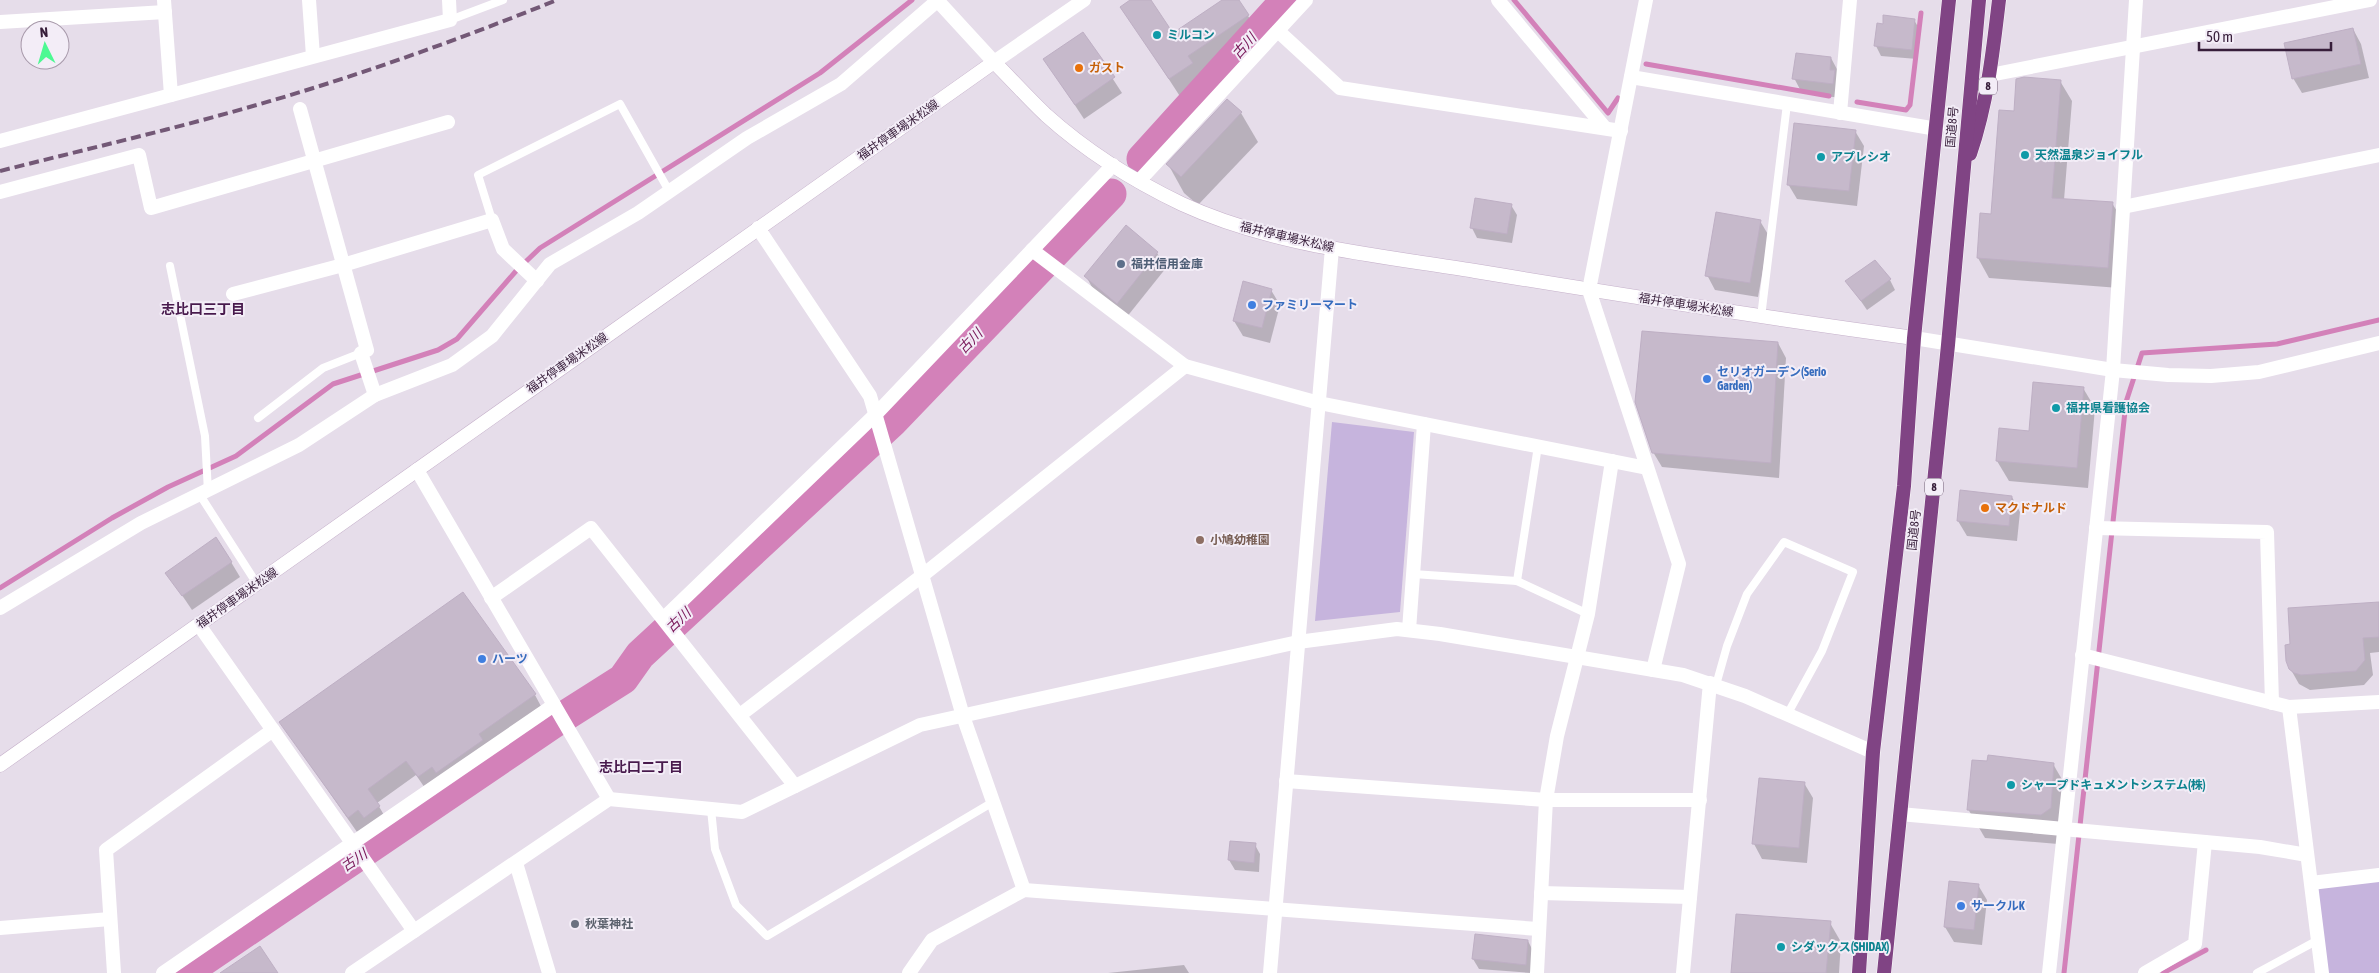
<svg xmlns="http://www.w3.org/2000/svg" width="2379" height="973" font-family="'Asap Condensed','Noto Sans JP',sans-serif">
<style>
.green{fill:#c6b4dd}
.shadow{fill:#0003}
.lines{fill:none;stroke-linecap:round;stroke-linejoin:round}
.stream{stroke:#d381b9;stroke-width:5}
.river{stroke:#d381b9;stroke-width:31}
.building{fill:#c6b9cb;stroke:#beafc4}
.secondary-casing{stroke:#c5b0ca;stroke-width:15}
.trunk-casing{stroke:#fff;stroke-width:15}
.service{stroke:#fff;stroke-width:8}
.minor{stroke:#fff;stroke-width:14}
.tertiary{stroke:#fff;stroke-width:14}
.secondary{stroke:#fff;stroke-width:14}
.trunk{stroke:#804484;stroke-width:14}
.rail{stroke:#735876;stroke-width:4;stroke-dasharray:10 5;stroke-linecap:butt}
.culture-dot{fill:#0f9aa8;stroke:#f3edf7;stroke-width:2}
.food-dot{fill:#e8710a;stroke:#f3edf7;stroke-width:2}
.service-dot{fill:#5c6f8a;stroke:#f3edf7;stroke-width:2}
.shop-dot{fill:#3f7fe0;stroke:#f3edf7;stroke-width:2}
.education-dot{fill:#8d6e63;stroke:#f3edf7;stroke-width:2}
.worship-dot{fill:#6b7280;stroke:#f3edf7;stroke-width:2}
.labels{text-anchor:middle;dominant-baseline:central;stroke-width:4;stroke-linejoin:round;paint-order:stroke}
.shield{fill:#f3edf7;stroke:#6f5c73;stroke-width:1}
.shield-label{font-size:11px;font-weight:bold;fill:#371e3a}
.culture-label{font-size:12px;font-weight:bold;fill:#0d838f;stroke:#f3edf7;text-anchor:start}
.food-label{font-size:12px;font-weight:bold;fill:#c56008;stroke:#f3edf7;text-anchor:start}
.street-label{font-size:12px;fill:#371e3a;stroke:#f3edf7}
.service-label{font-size:12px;font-weight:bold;fill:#4e5e75;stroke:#f3edf7;text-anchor:start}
.shop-label{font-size:12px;font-weight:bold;fill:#366cbe;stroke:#f3edf7;text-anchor:start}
.education-label{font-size:12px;font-weight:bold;fill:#785e54;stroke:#f3edf7;text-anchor:start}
.worship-label{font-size:12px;font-weight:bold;fill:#5b616d;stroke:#f3edf7;text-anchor:start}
.water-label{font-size:14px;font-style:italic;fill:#781658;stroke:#f3edf7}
.neighbourhood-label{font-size:14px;font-weight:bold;fill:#481a4d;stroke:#f3edf7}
</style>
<rect width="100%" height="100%" fill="#e6ddea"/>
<g class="green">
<path d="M1332,422L1414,432L1400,612L1315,621Z"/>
<path d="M2379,878V973H2323L2316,882Z"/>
</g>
<g class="shadow">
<path d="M1132,0H1149L1173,34L1224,0H1238L1262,38L1201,79L1205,86L1183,101L1122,7Z"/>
<path d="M1914,20L1920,30L1917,59L1881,56L1876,46Z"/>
<path d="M2353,29L2361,44L2369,78L2302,93L2293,78Z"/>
<path d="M1083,33L1122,93L1084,119L1045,60Z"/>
<path d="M1831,58L1839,73L1841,98L1802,93L1794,78Z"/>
<path d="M2060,81L2072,101L2064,200L2112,203L2124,223L2119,288L1989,278L1978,258L1992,215L2015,113Z"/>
<path d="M1241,113L1258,142L1198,205L1184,193L1168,164Z"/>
<path d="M1855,131L1864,146L1857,206L1797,199L1788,184Z"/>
<path d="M1511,205L1517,215L1512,243L1477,238L1472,228Z"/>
<path d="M1760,221L1769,236L1758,297L1715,290L1707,275Z"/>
<path d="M1126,227L1157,253L1166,268L1126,318L1094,291L1086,276Z"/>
<path d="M1890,280L1895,290L1867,310L1847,281Z"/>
<path d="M1271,290L1280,305L1270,343L1243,336L1234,321Z"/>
<path d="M1778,343L1786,358L1779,478L1662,467L1653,452Z"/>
<path d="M2083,388L2095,408L2088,488L2009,481L1997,461Z"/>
<path d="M2012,497L2020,512L2017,541L1967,536L1958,521Z"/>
<path d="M231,562L240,577L192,610L167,573Z"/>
<path d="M2379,603V652L2370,653L2373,675L2364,685L2310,690L2299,684L2290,668Z"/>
<path d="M535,695L543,710L427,791L416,775L377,803L388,822L357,832L281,723Z"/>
<path d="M2053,764L2070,793L2058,844L1985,838L1968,809Z"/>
<path d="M1804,783L1813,798L1807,863L1762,859L1754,844Z"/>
<path d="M1231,842L1255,845L1260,854L1259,872L1235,870L1229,860Z"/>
<path d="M1978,885L1987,900L1982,945L1954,942L1945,927Z"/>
<path d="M1830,923L1841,942L1839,973H1732Z"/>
<path d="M1528,941L1533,951L1531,973L1479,969L1473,959Z"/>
<path d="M1184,965L1189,973H1108Z"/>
</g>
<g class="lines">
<g class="stream">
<path d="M1514,0L1608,113L1618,98"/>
<path d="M1646,64L1829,96"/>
<path d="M1857,102L1906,110L1910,105L1921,13"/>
<path d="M0,588L112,518L168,487L236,456L333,384L438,350L457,339L516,271L540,248L820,73L912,0"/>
<path d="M2064,973L2126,402L2142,353L2277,344L2379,320"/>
<path d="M2163,973L2206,950"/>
</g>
<g class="river">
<path d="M1142,159L1286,0"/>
<path d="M185,973L552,724L623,679L640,655L893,421L1111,194"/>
</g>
</g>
<g class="building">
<path d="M1130,0H1151L1173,33L1222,0H1239L1249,15L1188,56L1193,63L1169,79L1120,7Z"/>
<path d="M1883,15L1915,19L1912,50L1874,46L1877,23L1883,24Z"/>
<path d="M2353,28L2361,64L2292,79L2284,43Z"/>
<path d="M1083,32L1115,77L1075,105L1043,59Z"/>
<path d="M1796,53L1831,57L1830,70H1835L1833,84L1792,79Z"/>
<path d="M2024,77L2061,80L2052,198L2113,202L2108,268L1977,258L1980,213L1991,214L1999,110L2014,111L2016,79Z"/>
<path d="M1227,99L1242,112L1181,177L1166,164Z"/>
<path d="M1794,123L1856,130L1849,191L1787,185Z"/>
<path d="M1475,198L1512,204L1507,234L1470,228Z"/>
<path d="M1716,212L1761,220L1750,283L1705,276Z"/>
<path d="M1126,225L1158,252L1117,304L1084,276Z"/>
<path d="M1875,260L1891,279L1861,301L1845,281Z"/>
<path d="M1243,281L1272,289L1262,328L1233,321Z"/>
<path d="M1642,331L1778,342L1771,463L1652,453L1635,402Z"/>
<path d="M2033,382L2084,387L2077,468L1996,461L1999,428L2029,431Z"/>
<path d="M1960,490L2012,496L2009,526L1957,521Z"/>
<path d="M216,537L232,562L182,596L165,573Z"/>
<path d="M463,592L536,694L479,734L483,740L436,773L432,767L418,777L406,761L368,789L380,806L364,818L358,810L348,818L279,722Z"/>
<path d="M2379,602V637L2363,638L2365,660L2356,671L2301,675L2294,673L2289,669L2286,661L2285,645L2290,644L2288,608Z"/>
<path d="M1988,755L2054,763L2051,808L2041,815L1967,810L1972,760L1987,761Z"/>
<path d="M1759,778L1805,782L1799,848L1752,844Z"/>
<path d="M1230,841L1256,843L1254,863L1228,860Z"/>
<path d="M1949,881L1979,884L1974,930L1944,927Z"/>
<path d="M1736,914L1831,921L1826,973H1731Z"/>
<path d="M1475,934L1528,940L1526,965L1472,959Z"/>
<path d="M260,946L278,973H220Z"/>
</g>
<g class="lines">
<g class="secondary-casing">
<path id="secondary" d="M0,765L994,62C1011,79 1028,98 1046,115C1086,151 1134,181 1182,204C1273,246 1377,255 1475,271C1621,295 1767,318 1914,338"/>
</g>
<g class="trunk-casing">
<g id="trunk">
<path d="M1970,154C1987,104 1993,52 1999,0"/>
<path d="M1859,973L1873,752L1904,486L1914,338L1949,0"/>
<path d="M1884,973L1948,345L1979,0"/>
</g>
</g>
<g class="service">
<path d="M450,20L503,0"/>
<path d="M492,220L478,175L620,104L669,191"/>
<path d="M170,266L205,436L208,492"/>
<path d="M1761,317L1787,104"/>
<path d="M258,418L323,368L361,353"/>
<path d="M200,495L257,584"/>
<path d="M1413,574L1517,581L1588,614"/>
<path d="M1517,581L1538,446"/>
<path d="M1716,685L1727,646L1747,594L1784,542L1853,572L1822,651L1787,715"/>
<path d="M711,809L715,849L736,905L767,936L993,802"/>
<path d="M2257,973L2318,940"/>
</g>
<g class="minor">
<path d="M164,0L171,95"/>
<path d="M309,0L313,56"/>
<path d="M1498,0L1605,128"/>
<path d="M1646,0L1589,290L1679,564L1653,670"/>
<path d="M0,22L165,12"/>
<path d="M1278,31L1340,88L1621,131"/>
<path d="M1990,75L2370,0"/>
<path d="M1631,77L1937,129"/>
<path d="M300,109L367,350L361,353L375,395"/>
<path d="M1840,113L1850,0"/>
<path d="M0,141L450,20L449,0"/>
<path d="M1139,181L1306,0"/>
<path d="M0,192L139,155L151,208L448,122"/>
<path d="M2123,207L2379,155"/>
<path d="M758,228L870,396L963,716L1024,890"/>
<path d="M1032,250L1185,366L1319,403L1647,468"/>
<path d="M233,294L343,265L492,220L503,249L537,281"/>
<path d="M417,470L609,799"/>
<path d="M2096,528L2267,532L2272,703"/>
<path d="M491,598L591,528L795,786"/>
<path d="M0,608L141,523L299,445L375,395L452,365L492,336L550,264L638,213L747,138L841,84L937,1"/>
<path d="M664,618L877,413L1113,165"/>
<path d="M199,625L414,931"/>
<path d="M1409,630L1424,424"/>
<path d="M2082,655L2289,707L2379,702"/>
<path d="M2289,707L2322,973"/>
<path d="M740,715L923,575L1185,366"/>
<path d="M1286,781L1546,800H1700"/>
<path d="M1900,814L2260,847L2307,855"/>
<path d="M516,863L549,973"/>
<path d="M2311,883L2379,875"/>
<path d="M1541,893L1690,897"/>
<path d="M0,928L110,919"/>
<path d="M114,973L106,850L273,730"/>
<path d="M163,973L554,705"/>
<path d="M352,973L609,799L742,812L920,725L1298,642L1397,629L1440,634L1683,675L1745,696L1873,752"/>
<path d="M909,973L932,940L1024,890L1538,929"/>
<path d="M1537,973L1546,800L1557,736L1588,614L1612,461"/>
<path d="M1683,973L1710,683"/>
<path d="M2049,973L2113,370L2136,0"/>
<path d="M2145,973L2195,944L2205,842"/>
</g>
<g class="tertiary">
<path d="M937,0L994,62L1084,0"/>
<path d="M1914,338L2113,370L2168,375L2211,376L2259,372L2379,343"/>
<path d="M1270,973L1332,248"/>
</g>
<use href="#secondary" class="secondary"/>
<use href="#trunk" class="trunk"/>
<path class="rail" d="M0,171C87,149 174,129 260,104C361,75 460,39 557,0"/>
</g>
<g class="culture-dot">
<circle cx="1157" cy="35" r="5"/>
<circle cx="2025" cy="155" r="5"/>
<circle cx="1821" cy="157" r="5"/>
<circle cx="2056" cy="408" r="5"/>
<circle cx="2011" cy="785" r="5"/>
<circle cx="1781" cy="947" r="5"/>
</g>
<g class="food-dot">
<circle cx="1079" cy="68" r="5"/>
<circle cx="1985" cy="508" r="5"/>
</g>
<circle class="service-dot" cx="1121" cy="264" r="5"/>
<g class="shop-dot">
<circle cx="1252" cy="305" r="5"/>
<circle cx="1707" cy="379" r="5"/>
<circle cx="482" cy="659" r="5"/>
<circle cx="1961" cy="906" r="5"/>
</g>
<circle class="education-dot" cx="1200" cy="540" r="5"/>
<circle class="worship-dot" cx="575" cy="924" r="5"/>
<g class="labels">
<g class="shield">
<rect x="1979" y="77.5" width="18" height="17" rx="4"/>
<rect x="1925" y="478.5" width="18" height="17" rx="4"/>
</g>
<g class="shield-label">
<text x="1988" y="86">8</text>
<text x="1934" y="487">8</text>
</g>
<g class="culture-label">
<text x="1167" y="35">ミルコン</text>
<text x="2035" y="155">天然温泉ジョイフル</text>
<text x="1831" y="157">アプレシオ</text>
<text x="2066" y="408">福井県看護協会</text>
<text x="2021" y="785">シャープドキュメントシステム(株)</text>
<text x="1791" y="947">シダックス(SHIDAX)</text>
</g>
<g class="food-label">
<text x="1089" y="68">ガスト</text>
<text x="1995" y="508">マクドナルド</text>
</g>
<g class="street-label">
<text transform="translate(1952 127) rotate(-85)">国道8号</text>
<text transform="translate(898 130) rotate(-35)">福井停車場米松線</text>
<text transform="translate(1287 237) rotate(13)">福井停車場米松線</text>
<text transform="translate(1686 305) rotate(9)">福井停車場米松線</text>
<text transform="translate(567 363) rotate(-35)">福井停車場米松線</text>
<text transform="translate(1914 530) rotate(-84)">国道8号</text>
<text transform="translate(237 598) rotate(-35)">福井停車場米松線</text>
</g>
<g class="service-label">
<text x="1131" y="264">福井信用金庫</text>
</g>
<g class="shop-label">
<text x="1262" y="305">ファミリーマート</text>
<text x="1717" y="372">セリオガーデン(Serio<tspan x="1717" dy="14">Garden)</tspan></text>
<text x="492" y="659">ハーツ</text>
<text x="1971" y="906">サークルK</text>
</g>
<g class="education-label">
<text x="1210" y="540">小鳩幼稚園</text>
</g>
<g class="worship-label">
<text x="585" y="924">秋葉神社</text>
</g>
<g class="water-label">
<text transform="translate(1244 46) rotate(-48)">古川</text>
<text transform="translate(970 341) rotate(-46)">古川</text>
<text transform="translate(678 620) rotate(-43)">古川</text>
<text transform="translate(354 860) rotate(-34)">古川</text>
</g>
<g class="neighbourhood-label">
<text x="203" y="309">志比口三丁目</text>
<text x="641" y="767">志比口二丁目</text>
</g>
</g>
<g transform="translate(45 45) rotate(355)"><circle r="24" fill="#f3edf7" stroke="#a89aab"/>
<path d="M0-4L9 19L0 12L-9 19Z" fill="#4cf992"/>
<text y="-8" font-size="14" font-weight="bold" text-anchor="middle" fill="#371e3a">N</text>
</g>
<path d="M2199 42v8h132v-8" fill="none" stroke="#371e3a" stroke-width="2.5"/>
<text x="2206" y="42" font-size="15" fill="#371e3a" stroke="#f3edf7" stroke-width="4" paint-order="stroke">50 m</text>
</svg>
